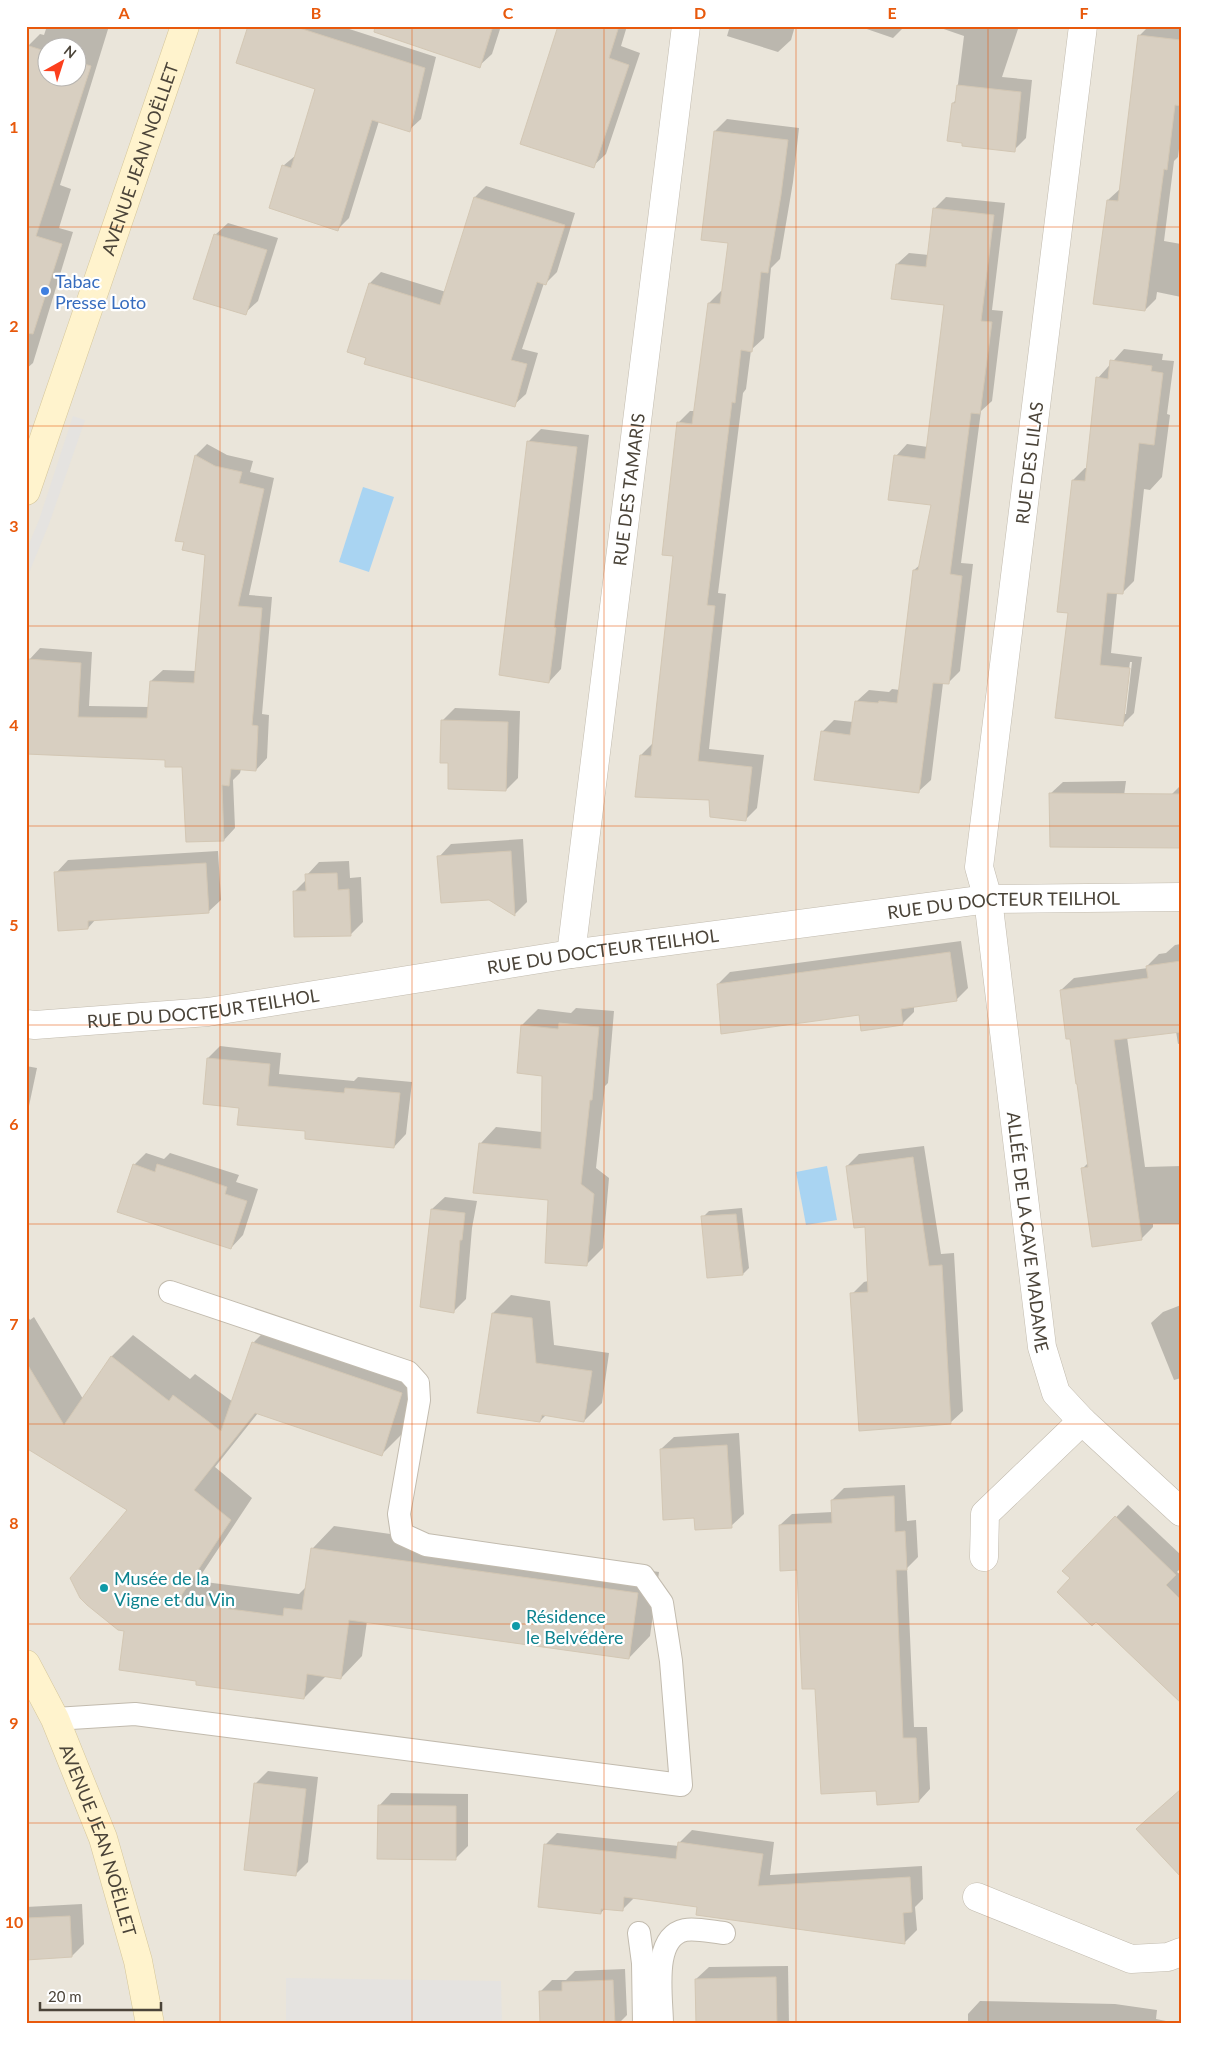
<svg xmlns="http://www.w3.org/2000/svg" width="1207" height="2050" font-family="Lato,sans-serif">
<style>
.residential{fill:#eae5da;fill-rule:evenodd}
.parking{fill:#e5e3e0}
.water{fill:#a9d4f2}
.shadow{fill:#0003;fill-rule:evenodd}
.building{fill:#d8cfc1;stroke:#d3c7b4}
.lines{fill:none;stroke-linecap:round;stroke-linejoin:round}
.service-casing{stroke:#c2bbae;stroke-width:24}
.minor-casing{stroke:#c2bbae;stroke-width:29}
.secondary-casing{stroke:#d6c79b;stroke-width:29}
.service{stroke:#fff;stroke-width:22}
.minor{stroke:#fff;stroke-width:28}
.secondary{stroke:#fff3cd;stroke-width:28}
.grid{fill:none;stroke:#e8590c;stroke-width:1;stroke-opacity:0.55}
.shop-dot{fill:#3f7fe0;stroke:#fff;stroke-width:2}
.culture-dot{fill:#0f9aa8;stroke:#fff;stroke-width:2}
.labels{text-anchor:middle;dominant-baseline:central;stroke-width:4.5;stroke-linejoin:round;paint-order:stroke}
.street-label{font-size:18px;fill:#4b4439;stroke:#fff}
.shop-label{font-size:18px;fill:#366cbe;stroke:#fff;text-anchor:start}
.culture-label{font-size:18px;fill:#0d838f;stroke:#fff;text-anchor:start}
.neatline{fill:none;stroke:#e8590c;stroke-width:2}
.grid-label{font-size:16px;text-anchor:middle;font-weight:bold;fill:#e8590c}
</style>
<rect width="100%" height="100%" fill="#f6f3ec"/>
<path class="residential" d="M26,26H1181V2024H26ZM48,48H78V78H48Z"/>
<g class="parking">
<path d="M73,416L85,420L49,524L26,580V551L39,520Z"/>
<path d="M286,1978L501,1981L502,2024H286Z"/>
</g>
<g class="water">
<path d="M363,487L394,497L369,572L339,562Z"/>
<path d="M827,1166L837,1220L806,1225L796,1172Z"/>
</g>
<g class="shadow">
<path d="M47,26H109L60,185L71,189L59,228L73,232L33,363L26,369V52L28,46L40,34L44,35ZM48,48H78V78H48Z"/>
<path d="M249,26H340L436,57L421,119L409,130L379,121L349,218L338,229L283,166L296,155L317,88Z"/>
<path d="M432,26H501L492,54L479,66Z"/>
<path d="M561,26H627L621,46L640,53L606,154L593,166Z"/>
<path d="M730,26H795L791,40L778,52L727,36Z"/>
<path d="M858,26H905L893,38Z"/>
<path d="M935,26H1019L1002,77L1032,80L1026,138L1014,150L953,103L956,100L964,36Z"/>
<path d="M1149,26L1181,28V133L1178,157L1174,161L1164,241L1181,244V297L1157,292L1156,299L1145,310L1108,200L1120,189L1139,36Z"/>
<path d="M727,119L799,128L793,182L780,259L771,268L764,338L751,350L746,389L743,393L718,593L726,594L709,749L764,755L757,808L745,820L641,755L653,743L675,555L678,423L690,411H695L709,303L721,291H723L730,242L715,131Z"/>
<path d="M486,186L575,213L557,272L545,284L544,283L522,349L538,353L526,394L514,405L367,357L370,283L381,272L446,292L475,197Z"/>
<path d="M946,197L1005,203L992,310L1003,311L992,401L981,411L961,563L973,564L960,671L948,683H943L931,780L919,791L822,732L834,720L853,722L857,701L869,690L889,692L892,689L900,690L914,570L921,564L933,504L896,456L907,444L928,447L946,304L897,264L909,253L929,255L934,209Z"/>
<path d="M228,223L278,238L258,301L245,313L215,235Z"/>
<path d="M1124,349L1163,354L1162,360L1174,361L1167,414L1170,415L1162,477L1150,490L1144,489L1134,581L1122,593H1117L1111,653L1142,657L1134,713L1122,725L1070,612L1073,480L1085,468H1087L1098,378ZM1130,662H1132L1126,714H1123Z"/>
<path d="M541,429L589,435L561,669L549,682L528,442Z"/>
<path d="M207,444L227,455L253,461L250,472L274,478L249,595L272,597L262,714L269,715L267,758L256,770L241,769L240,773L233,780L235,828L224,840L184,766L166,758L26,753L29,660L40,648L92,652L89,706L149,707L151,681L163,670L196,671L206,554L185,541L177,540L196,455Z"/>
<path d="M455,708L520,711L518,778L506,790L442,721Z"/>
<path d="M1126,781L1119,833L1050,794L1063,782Z"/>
<path d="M1181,785V847L1171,795Z"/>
<path d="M523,839L527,902L515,914L490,899L439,857L451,844Z"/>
<path d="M218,851L221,900L208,912L96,919L88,928L56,873L68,860Z"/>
<path d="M349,861L350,878L361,877L363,922L351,934L294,892L307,879V875L319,862Z"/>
<path d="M961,941L968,988L956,1000L914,1006V1012L902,1024L718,984L730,972Z"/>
<path d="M1181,944V1043L1178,1044L1176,1031L1127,1037L1145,1167L1181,1166V1224H1153V1227L1141,1239L1082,1169L1089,1162L1071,1037L1061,990L1074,978L1148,968L1147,966L1159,954L1166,953L1175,945Z"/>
<path d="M576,1008L614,1011L608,1083L605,1086L596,1168L609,1178L603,1248L587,1264L550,1199L481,1143L496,1127L542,1132L543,1075L522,1025L538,1009L571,1013Z"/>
<path d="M220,1046L281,1053L279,1074L354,1081L358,1077L412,1082L406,1134L394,1147L307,1130L240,1106L208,1058Z"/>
<path d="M26,1066L37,1068L26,1120Z"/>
<path d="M924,1146L941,1254L954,1253L963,1411L950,1423L852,1294L864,1282L868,1281L866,1226L847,1166L859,1154Z"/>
<path d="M146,1153L164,1159L170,1153L239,1175L236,1182L258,1189L243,1235L231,1248L134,1165Z"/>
<path d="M445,1197L477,1201L472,1228L466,1299L454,1311L432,1209Z"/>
<path d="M742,1208L749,1268L743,1274L703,1217L709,1211Z"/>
<path d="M511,1295L550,1301L554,1345L609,1353L602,1403L584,1421L546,1415L540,1421L493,1313Z"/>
<path d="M1181,1305V1378L1174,1380L1151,1323L1163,1312Z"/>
<path d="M26,1314L30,1320L34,1317L83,1399L112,1356L133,1335L190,1379L195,1374L233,1402L253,1343L275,1321L423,1371L403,1433L381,1455L258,1413L215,1467L252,1498L197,1581L299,1594L307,1586L313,1548L334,1526L659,1572L650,1636L629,1658L367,1621L362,1656L341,1678L326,1676L304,1698L197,1680L125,1630L129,1509L26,1447Z"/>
<path d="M739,1433L744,1514L731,1526L661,1449L674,1437Z"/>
<path d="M905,1485L907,1521L916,1520L918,1557L907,1568L914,1727H927L930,1789L919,1801L877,1790L817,1687L799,1569L780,1525L792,1514L833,1512L832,1500L844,1488Z"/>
<path d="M1128,1505L1181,1555V1568L1177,1572L1181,1575V1677L1066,1569Z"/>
<path d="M268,1771L318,1777L308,1862L295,1875L255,1784Z"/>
<path d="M391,1793L468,1794V1846L455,1859L379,1806Z"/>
<path d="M692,1830L774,1842L770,1875L922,1866L923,1899L915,1907L917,1930L905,1942L698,1906L635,1897L622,1910L605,1908L601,1913L545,1845L557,1833L679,1846V1843Z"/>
<path d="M82,1904L84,1944L72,1956L26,1958V1907Z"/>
<path d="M788,1966L789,2024H697L696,1979L709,1967Z"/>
<path d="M625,1969L627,2015L618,2024H541L540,1992L552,1980H566L575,1971Z"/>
<path d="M980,2001L1115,2004L1157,2010L1156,2019L1181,2024H968V2014Z"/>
</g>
<g class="building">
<path d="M248,26H293L425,68L410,132L372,120L338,231L269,208L282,165L291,168L315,89L236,63Z"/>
<path d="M375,26H493L480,68L374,32Z"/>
<path d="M558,26H619L609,58L629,65L594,168L520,144Z"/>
<path d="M1138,35L1181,40V106L1175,105L1167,170L1164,169L1145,311L1093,304L1107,200L1118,201Z"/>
<path d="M26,45L48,52V78H78V62L91,66L36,236L62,244L33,334L26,333Z"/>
<path d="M957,85L1021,92L1015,152L962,146V143L947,141L952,103H955Z"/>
<path d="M714,131L788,140L781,195L768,273L761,272L752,352L741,350L735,403L732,402L707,605L715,606L698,761L752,767L746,821L710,817L709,800L635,797L640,755L651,756L673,556L662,555L677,422L692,424L708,303L720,304L728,243L701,240Z"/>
<path d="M474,197L565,225L546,285L537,282L511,360L527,364L515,407L364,364L366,358L347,352L369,283L440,305Z"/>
<path d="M933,208L994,215L981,321L992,322L980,414L971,413L950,574L962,576L949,684L933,683L919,793L814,780L821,731L850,735L855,701L878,703L879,701L897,703L913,570H918L931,505L888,500L894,455L925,459L944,305L891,299L896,264L926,267Z"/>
<path d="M214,234L267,250L246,315L193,299Z"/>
<path d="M1110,360L1152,366L1151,371L1163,373L1154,445L1139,443L1123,594L1107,593L1100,665L1130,668L1123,726L1055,718L1068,613L1057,612L1072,480L1085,481L1096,377L1108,379Z"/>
<path d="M527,441L577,447L554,627L556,628L549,683L499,675Z"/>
<path d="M195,455L215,466L242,472L239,483L264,489L238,606L262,608L252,725L258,726L256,771L231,769L229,786L222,785L224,841L186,842L182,767H165V760L26,754V680L28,659L81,663L78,717L147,718L150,681L194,683L205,555L182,550L184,542L175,541Z"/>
<path d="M441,720L508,722L506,791L448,789V763H440Z"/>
<path d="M1049,793L1181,794V848L1050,847Z"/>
<path d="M511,851L515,916L489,900L441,903L437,856Z"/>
<path d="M206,863L209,913L88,921V929L58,931L54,872Z"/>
<path d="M337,873L338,890L349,889L351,936L294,937L293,891H306L305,874Z"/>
<path d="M950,952L957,1001L901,1009L903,1025L861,1031L859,1015L721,1034L717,984Z"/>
<path d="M1181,961V1032L1114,1040L1142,1240L1092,1247L1081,1168L1088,1167L1077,1084H1076L1070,1039H1066L1060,990L1148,978L1146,966Z"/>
<path d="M559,1023L599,1027L592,1100H590L581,1184L594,1194L587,1266L545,1263L548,1200L473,1193L479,1143L541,1149L542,1076L517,1073L521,1025L558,1029Z"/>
<path d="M207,1058L270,1064L268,1086L344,1093L345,1088L400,1093L394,1148L305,1139V1131L237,1125L239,1108L203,1104Z"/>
<path d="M913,1157L929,1266L942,1265L951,1424L859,1431L850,1293L868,1292L865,1227L854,1228L846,1166Z"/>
<path d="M133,1164L155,1172L157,1164L192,1175L227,1187L225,1194L247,1201L231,1249L117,1212Z"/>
<path d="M431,1209L465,1213L462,1240H460L454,1313L420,1307Z"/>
<path d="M736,1214L743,1275L707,1278L701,1216Z"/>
<path d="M492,1313L532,1318L536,1363L592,1371L584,1422L542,1415L540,1422L477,1413Z"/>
<path d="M252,1342L402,1393L382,1456L255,1413L194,1490L231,1520L177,1602L283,1616L284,1608L302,1610L311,1548L638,1593L629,1659L349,1620L341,1679L307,1674L304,1699L196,1685V1681L119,1670L124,1631L118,1630L87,1605L80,1598L70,1578L127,1510L26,1448V1362L64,1425L111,1356L169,1401L173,1395L221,1431Z"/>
<path d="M727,1445L732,1528L695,1530L694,1518L663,1520L660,1449Z"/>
<path d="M894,1496L895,1532L905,1531L907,1570H896L903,1738H916L919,1802L877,1805L876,1791L821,1794L815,1689H802L797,1570L780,1571L779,1525L832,1523L831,1500Z"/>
<path d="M1115,1516L1176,1575L1166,1585L1181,1600V1703L1096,1622L1092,1626L1057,1592L1070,1578L1062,1571Z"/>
<path d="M254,1783L306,1789L296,1876L244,1870Z"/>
<path d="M1181,1789V1877L1136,1829Z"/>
<path d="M378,1805L456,1806V1860L377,1859Z"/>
<path d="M678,1842L763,1854L758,1886L910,1877L912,1912L903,1913L905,1944L696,1915L697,1907L624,1897L623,1911L601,1909V1914L538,1907L544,1844L676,1859Z"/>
<path d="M70,1916L72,1957L26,1960V1918Z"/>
<path d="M776,1977L777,2024H696L695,1979Z"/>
<path d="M613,1980L615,2024H540L539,1991H562V1982Z"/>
</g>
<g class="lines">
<g class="service-casing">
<g id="service">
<path d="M55,1719L135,1714L681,1785L671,1661L662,1603L643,1576L426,1545L402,1534L399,1514L419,1400L418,1383L408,1372L170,1292"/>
<path d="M639,1933L643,1963L644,2024"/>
<path d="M662,2024C662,1998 651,1937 685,1930C697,1928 712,1932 724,1933"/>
</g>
</g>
<g class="minor-casing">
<g id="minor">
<path id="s1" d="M1083,26L979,867L988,899L1042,1347L1056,1393L1082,1421L1181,1512"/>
<path id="s2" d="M571,954L686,26"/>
<path id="s3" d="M26,1024L35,1025L208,1012L571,954L988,899L1181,897"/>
<path d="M984,1557L985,1514L1082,1421"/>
<path d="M977,1897L1131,1959L1168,1957L1181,1952"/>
</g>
</g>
<g class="secondary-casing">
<g id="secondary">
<path id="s4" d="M26,491L185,26"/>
<path id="s5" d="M26,1664L55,1719L103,1838L138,1961L150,2024"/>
</g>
</g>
<use href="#service" class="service"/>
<use href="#minor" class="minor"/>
<use href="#secondary" class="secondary"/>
</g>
<path class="grid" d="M220,26V2024M412,26V2024M604,26V2024M796,26V2024M988,26V2024M26,227H1181M26,426H1181M26,626H1181M26,826H1181M26,1025H1181M26,1224H1181M26,1424H1181M26,1624H1181M26,1823H1181"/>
<circle class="shop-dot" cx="45" cy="291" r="5"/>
<g class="culture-dot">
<circle cx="104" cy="1588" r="5"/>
<circle cx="516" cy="1626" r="5"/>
</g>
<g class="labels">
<g class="street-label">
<text stroke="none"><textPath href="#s4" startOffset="351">AVENUE JEAN NOËLLET</textPath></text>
<text transform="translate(1029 463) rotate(-83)">RUE DES LILAS</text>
<text stroke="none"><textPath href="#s2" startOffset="468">RUE DES TAMARIS</textPath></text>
<text stroke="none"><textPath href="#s3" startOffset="986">RUE DU DOCTEUR TEILHOL</textPath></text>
<text stroke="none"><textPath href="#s3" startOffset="582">RUE DU DOCTEUR TEILHOL</textPath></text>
<text stroke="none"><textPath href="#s3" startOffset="178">RUE DU DOCTEUR TEILHOL</textPath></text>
<text stroke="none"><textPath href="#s1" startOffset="1216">ALLÉE DE LA CAVE MADAME</textPath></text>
<text stroke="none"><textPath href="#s5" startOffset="191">AVENUE JEAN NOËLLET</textPath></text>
</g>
<g class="shop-label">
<text x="55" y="281">Tabac<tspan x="55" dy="21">Presse Loto</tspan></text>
</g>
<g class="culture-label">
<text x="114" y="1578">Musée de la<tspan x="114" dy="21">Vigne et du Vin</tspan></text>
<text x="526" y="1616">Résidence<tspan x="526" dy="21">le Belvédère</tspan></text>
</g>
</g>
<rect width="1207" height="2050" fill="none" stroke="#ffffff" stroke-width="55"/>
<g transform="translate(62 62) rotate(39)"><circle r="24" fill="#ffffff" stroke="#b7b4b0"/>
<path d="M0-4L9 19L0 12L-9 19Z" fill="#fc3f1d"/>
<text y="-8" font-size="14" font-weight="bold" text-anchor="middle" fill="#4b4439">N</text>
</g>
<path d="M40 2002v8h121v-8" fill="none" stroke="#4b4439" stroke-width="2.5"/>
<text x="48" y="2002" font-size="15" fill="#4b4439" stroke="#ffffff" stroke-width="4" paint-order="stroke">20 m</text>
<rect x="28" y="28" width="1152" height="1994" class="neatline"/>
<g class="grid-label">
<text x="124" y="19">A</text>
<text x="316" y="19">B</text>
<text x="508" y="19">C</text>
<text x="700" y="19">D</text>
<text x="892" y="19">E</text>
<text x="1084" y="19">F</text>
<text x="14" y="133">1</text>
<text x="14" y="332">2</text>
<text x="14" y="532">3</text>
<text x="14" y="731">4</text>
<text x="14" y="931">5</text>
<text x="14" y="1130">6</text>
<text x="14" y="1330">7</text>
<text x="14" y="1529">8</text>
<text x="14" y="1729">9</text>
<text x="14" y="1928">10</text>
</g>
</svg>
